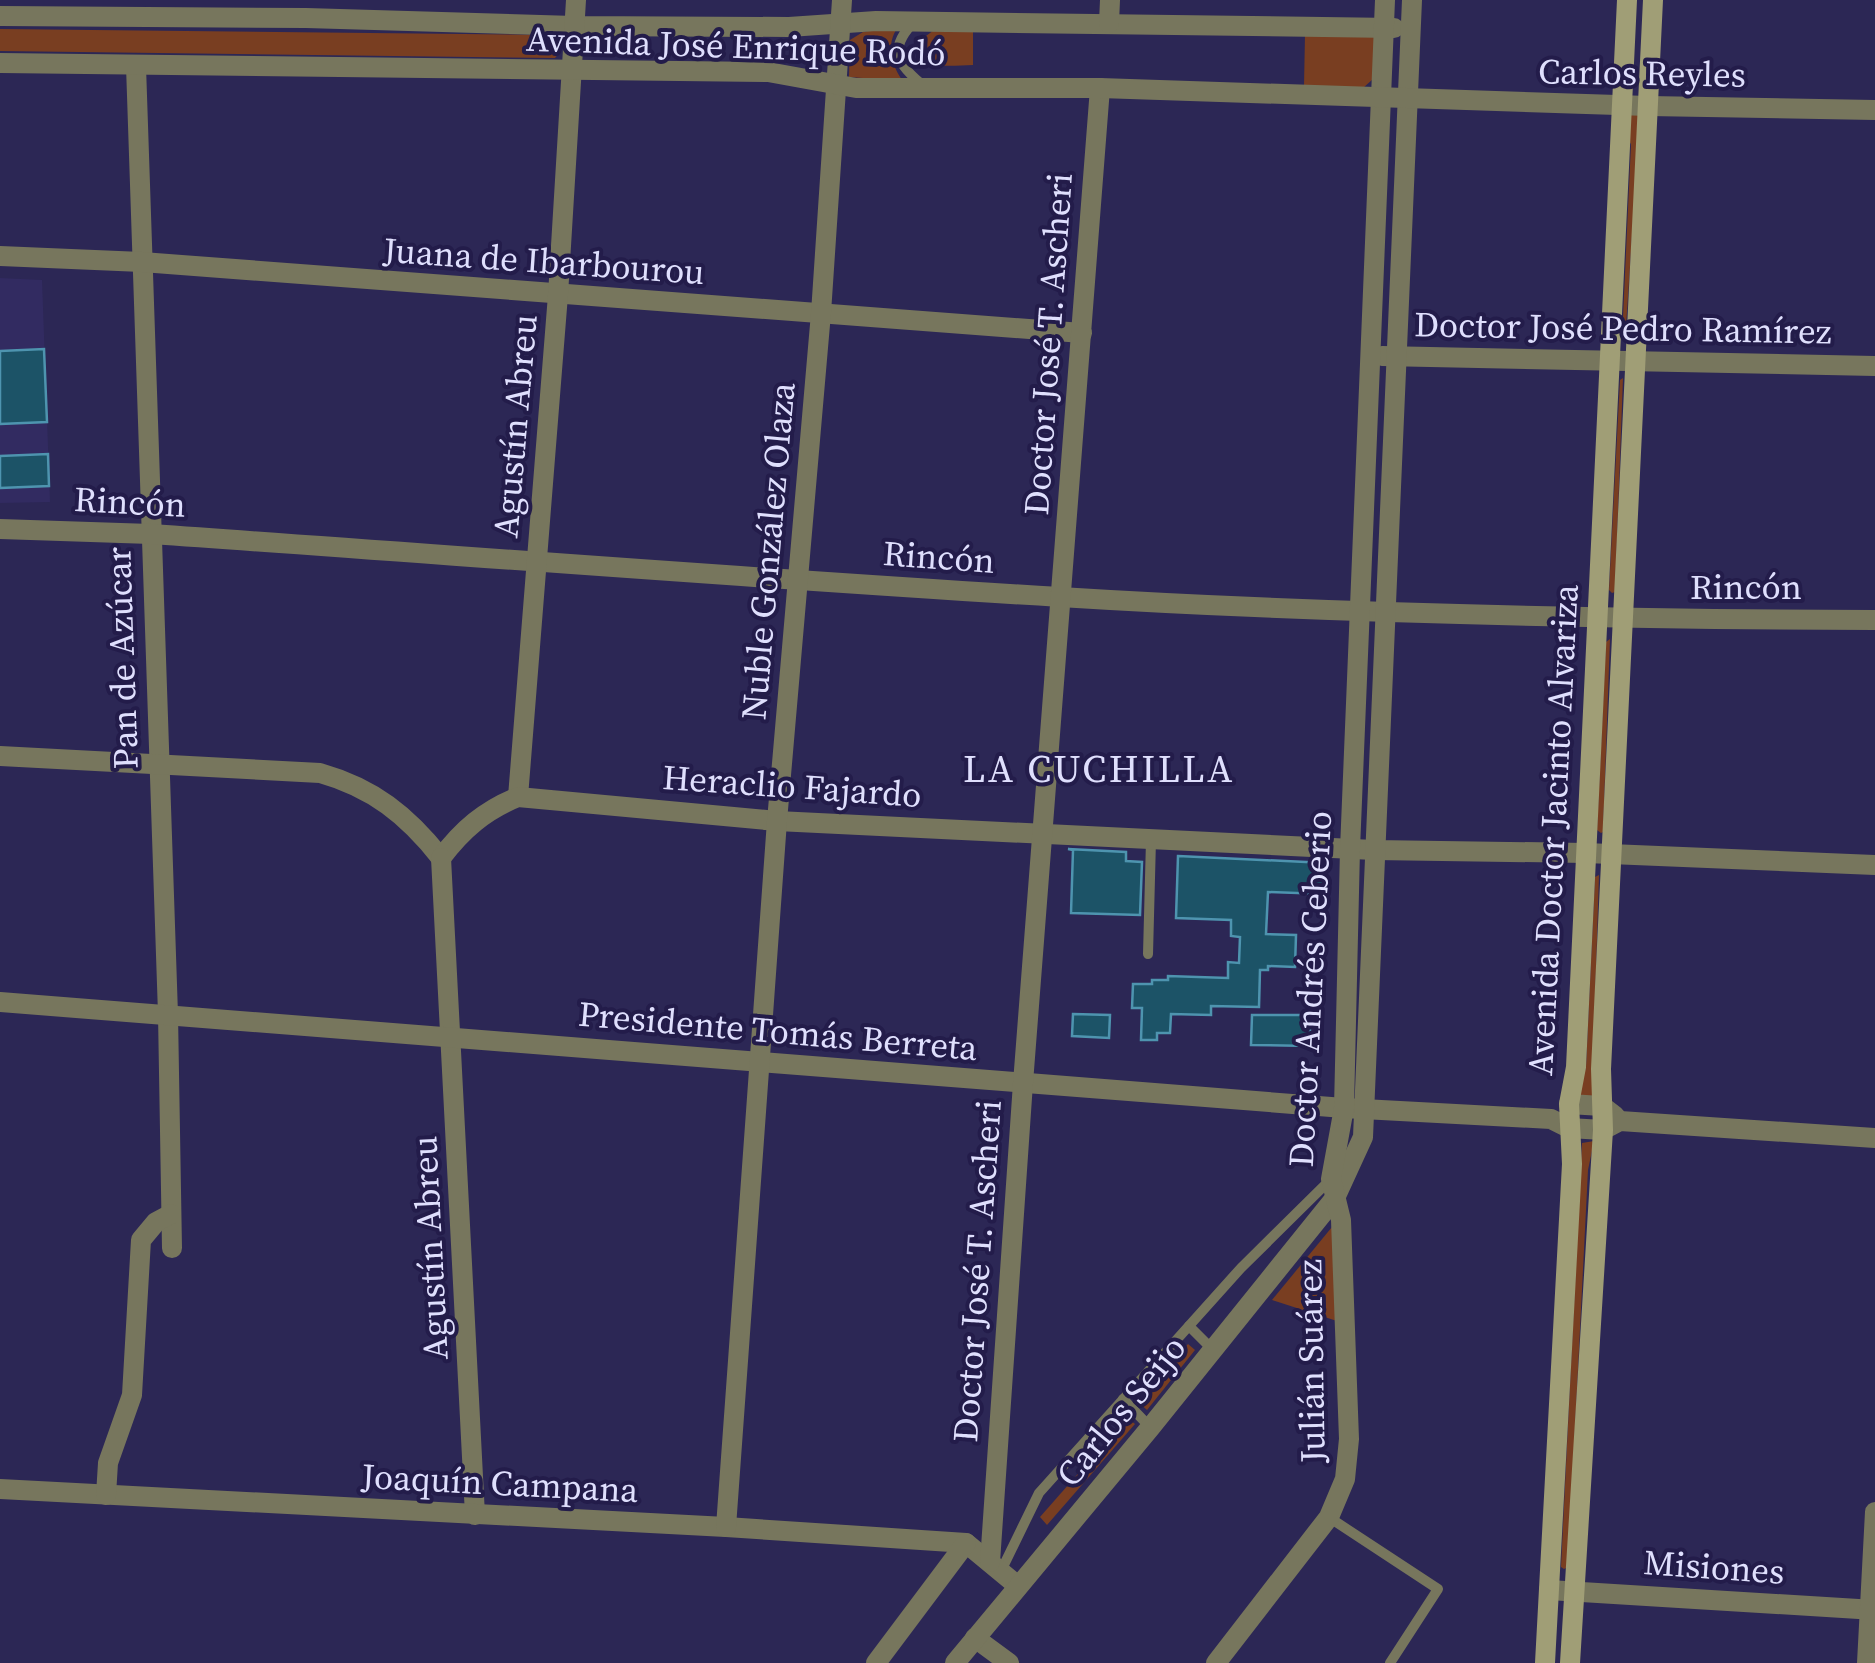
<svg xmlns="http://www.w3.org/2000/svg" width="1875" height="1663" font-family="'Source Serif 4',serif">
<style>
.built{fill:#322b61}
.green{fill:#793e21}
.building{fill:#1c5367;stroke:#4e94af;stroke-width:2.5}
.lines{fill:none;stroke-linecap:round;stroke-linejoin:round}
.service{stroke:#77765d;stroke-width:10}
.minor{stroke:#77765d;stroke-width:20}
.tertiary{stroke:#77765d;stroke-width:20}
.secondary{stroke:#a09e76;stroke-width:20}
.labels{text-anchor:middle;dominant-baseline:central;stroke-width:8;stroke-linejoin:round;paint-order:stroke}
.street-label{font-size:35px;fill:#dfdffd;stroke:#231c4a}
.neighbourhood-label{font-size:38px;letter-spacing:2.5px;fill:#dfdffd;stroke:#231c4a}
</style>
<rect width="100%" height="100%" fill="#2c2755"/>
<path class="built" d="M0,278L42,280L50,502L0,503Z"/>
<g class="green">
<path d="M0,29L555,35L560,38V52L555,58L0,51Z"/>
<path d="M879,29L896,30C886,47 892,66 903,81L849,77L850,40L863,32Z"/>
<path d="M934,30L973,31V65C955,65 932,70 919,56L918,42Z"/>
<path d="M1305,35H1375L1373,79L1363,88L1304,86Z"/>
<path d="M1629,113L1640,114L1625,342L1622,339L1631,144L1627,139Z"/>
<path d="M1623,378L1615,592L1612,593L1609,590L1620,380Z"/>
<path d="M1610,639L1603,832L1601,833L1597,830L1606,642Z"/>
<path d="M1599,875L1592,1096L1578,1097L1586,1067L1595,877Z"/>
<path d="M1594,1141L1588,1170L1568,1567L1564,1569L1561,1567L1582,1143Z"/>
<path d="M1332,1227L1340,1322L1272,1300Z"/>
<path d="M1188,1344L1195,1350L1147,1410L1138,1402Z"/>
<path d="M1127,1418L1135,1424L1047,1525L1040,1517Z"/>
</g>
<g class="building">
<path d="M44,349L47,422L0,424V351Z"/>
<path d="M48,454L49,486L0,488V456Z"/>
<path d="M1068,849L1126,852V861L1142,862L1140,915L1071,913L1073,850Z"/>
<path d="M1178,856L1326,863L1324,894L1268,892L1266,934L1296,935L1295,967L1268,966V970H1260L1259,1007L1211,1006V1015L1171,1014L1170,1033H1157V1040H1141L1142,1008H1132L1133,984H1152V980H1168V976L1228,978V962L1239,963L1240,937L1231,936V920L1176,918Z"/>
<path d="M1073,1014L1110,1015L1109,1038L1072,1036Z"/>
<path d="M1252,1015H1310V1046L1251,1045Z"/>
</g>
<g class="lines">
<g class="service">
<path d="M912,24C887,51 899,66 924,86"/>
<path d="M1148,954L1151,840"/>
<path d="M1189,1326L1213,1350"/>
<path d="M1123,1399L1150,1427"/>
<path d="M1330,1518L1438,1589L1390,1663"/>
<path d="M1001,1571L1039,1493L1241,1268L1330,1180"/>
</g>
<g class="minor">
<path d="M0,16L306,18L574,26L789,27L876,21L1394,28"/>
<path d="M1109,23L1110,0"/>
<path d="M136,66L168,1014L172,1248"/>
<path d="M1648,106L1875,110"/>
<path d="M0,256L142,262L1082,333"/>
<path d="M1382,356L1875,366"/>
<path d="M0,529L151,534C454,555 756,579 1060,597C1331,614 1603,619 1875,620"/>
<path d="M0,756L320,773C373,788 407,815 441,858"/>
<path d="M518,797L558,295L576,0"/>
<path d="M441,858C462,830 485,810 518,797L777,821L1374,850L1586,853L1875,865"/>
<path d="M441,858L475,1515"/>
<path d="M0,1002L1344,1108L1551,1119L1569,1128"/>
<path d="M0,1489L726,1527L966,1543L1018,1586"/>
<path d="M106,1495L108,1463L132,1395L141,1240L156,1222L171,1214"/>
<path d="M726,1527L777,821L821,313L842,0"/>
<path d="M990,1562L1023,1083L1100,88"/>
<path d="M1549,1590L1875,1610"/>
<path d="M975,1638L1009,1663"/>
<path d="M876,1663L966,1543"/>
<path d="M955,1663L1150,1428L1335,1198L1363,1137L1412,0"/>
<path d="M1216,1663L1329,1517L1345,1479L1349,1439L1341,1220L1331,1179L1344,1108L1350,849L1385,0"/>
<path d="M1867,1663L1875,1512"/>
</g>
<g class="tertiary">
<path d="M0,63L768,72L856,88H1100L1648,106"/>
<path d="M1569,1104L1602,1106L1615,1116"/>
<path d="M1569,1128L1603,1130L1620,1121L1875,1138"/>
</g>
<g class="secondary">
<path d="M1545,1663L1572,1164L1569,1104L1576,1067L1627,0"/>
<path d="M1570,1663L1603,1130L1601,1069L1653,0"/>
</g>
</g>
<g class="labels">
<g class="street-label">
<text transform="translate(736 46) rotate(2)">Avenida José Enrique Rodó</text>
<text transform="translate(1642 73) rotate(1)">Carlos Reyles</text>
<text transform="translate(544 261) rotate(4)">Juana de Ibarbourou</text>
<text transform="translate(1623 328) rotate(1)">Doctor José Pedro Ramírez</text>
<text transform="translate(1048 344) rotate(-86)">Doctor José T. Ascheri</text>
<text transform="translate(515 426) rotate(-85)">Agustín Abreu</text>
<text transform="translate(130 502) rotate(3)">Rincón</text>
<text transform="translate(768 551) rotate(-85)">Nuble González Olaza</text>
<text transform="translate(939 557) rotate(4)">Rincón</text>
<text x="1746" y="587">Rincón</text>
<text transform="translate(122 658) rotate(-92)">Pan de Azúcar</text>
<text transform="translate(792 786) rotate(4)">Heraclio Fajardo</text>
<text transform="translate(1553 830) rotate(-87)">Avenida Doctor Jacinto Alvariza</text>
<text transform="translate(1310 989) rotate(-87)">Doctor Andrés Ceberio</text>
<text transform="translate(778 1031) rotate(5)">Presidente Tomás Berreta</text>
<text transform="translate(430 1248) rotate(-93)">Agustín Abreu</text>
<text transform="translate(977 1271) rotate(-86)">Doctor José T. Ascheri</text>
<text transform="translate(1311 1361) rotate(-91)">Julián Suárez</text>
<text transform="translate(1121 1411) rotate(-51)">Carlos Seijo</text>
<text transform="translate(500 1483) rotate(3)">Joaquín Campana</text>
<text transform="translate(1714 1567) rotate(4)">Misiones</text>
</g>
<g class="neighbourhood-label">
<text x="1099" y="769">LA CUCHILLA</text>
</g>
</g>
</svg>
